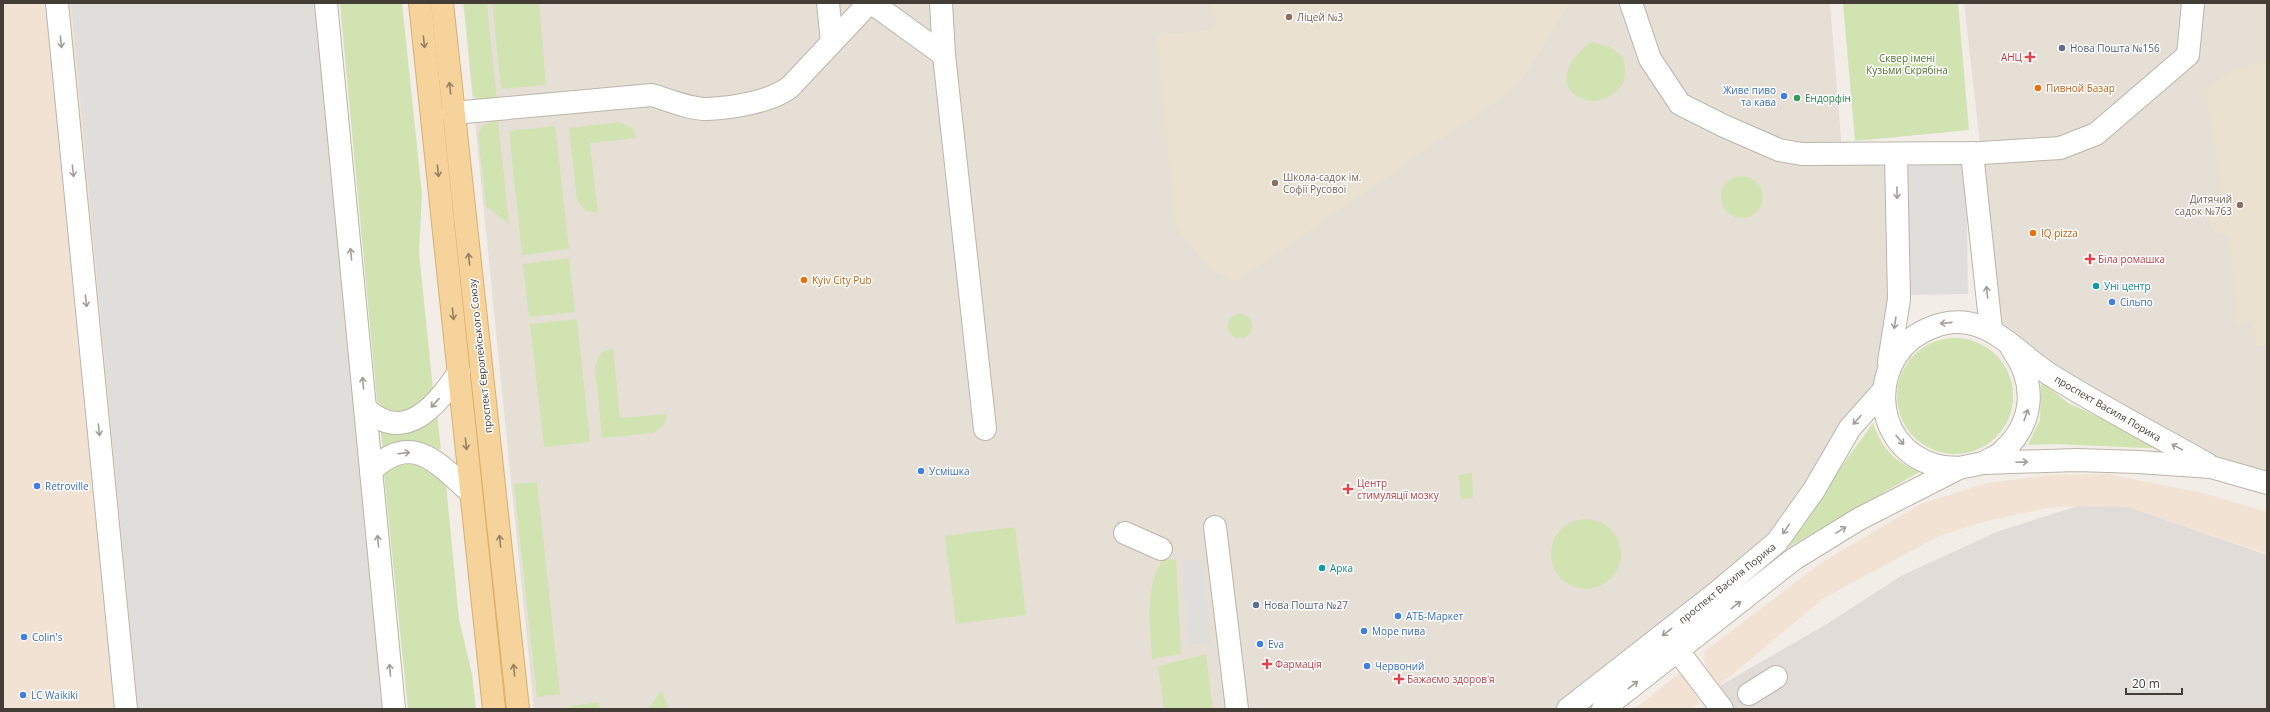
<svg xmlns="http://www.w3.org/2000/svg" width="2270" height="712" font-family="'Open Sans',sans-serif">
<style>
.residential{fill:#e5dfd5}
.commercial{fill:#f2e2d3}
.industrial{fill:#e1dcd8}
.education{fill:#eae1d1}
.green{fill:#d2e3b2}
.parking{fill:#e0dedb}
.lines{fill:none;stroke-linecap:round;stroke-linejoin:round}
.minor-casing{stroke:#bdb4aa;stroke-width:24}
.major-casing{stroke:#daae6c;stroke-width:24}
.minor{stroke:#fff;stroke-width:22}
.major{stroke:#f6d39b;stroke-width:22}
.oneway{stroke:#a29e9a}
.oneway2{stroke:#948063}
.education-dot{fill:#8d6e63;stroke:#fff;stroke-width:1.5}
.service-dot{fill:#5c6f8a;stroke:#fff;stroke-width:1.5}
.health-dot{fill:#e0444e;stroke:#fff;stroke-width:1.5}
.food-dot{fill:#e8710a;stroke:#fff;stroke-width:1.5}
.shop-dot{fill:#3f7fe0;stroke:#fff;stroke-width:1.5}
.leisure-dot{fill:#2e9e5b;stroke:#fff;stroke-width:1.5}
.culture-dot{fill:#0f9aa8;stroke:#fff;stroke-width:1.5}
.labels{text-anchor:middle;dominant-baseline:central;stroke-width:3;stroke-linejoin:round;paint-order:stroke}
.education-label{font-size:10px;fill:#785e54;stroke:#fff;text-anchor:start}
.service-label{font-size:10px;fill:#4e5e75;stroke:#fff;text-anchor:start}
.health-label{font-size:10px;fill:#be3a42;stroke:#fff;text-anchor:start}
.park-label{font-size:10px;fill:#4e712e;stroke:#fff}
.food-label{font-size:10px;fill:#c56008;stroke:#fff;text-anchor:start}
.shop-label{font-size:10px;fill:#366cbe;stroke:#fff;text-anchor:start}
.leisure-label{font-size:10px;fill:#27864d;stroke:#fff;text-anchor:start}
.culture-label{font-size:10px;fill:#0d838f;stroke:#fff;text-anchor:start}
.street-label{font-size:10px;fill:#443d36;stroke:#fff}
</style>
<rect width="100%" height="100%" fill="#f2ede7"/>
<g class="residential">
<path d="M463,3H1830L1842,152L1896,154L1888,368L1777,542L1568,709H534Z"/>
<path d="M1964,3H2267V483L2211,467L1991,330L1981,153Z"/>
</g>
<g class="commercial">
<path d="M3,3H321L388,709H3Z"/>
<path d="M2107,474L2203,493L2267,512V554L2128,507L2078,506L2046,508L1983,522L1939,536L1824,598L1716,688L1704,662L1705,651L1824,561L1923,503L1988,483L2050,475Z"/>
<path d="M1680,673L1700,702L1691,709H1635Z"/>
</g>
<path class="industrial" d="M2078,506L2128,507L2267,555V709H1731L1716,688L1825,625L1903,575L1999,531Z"/>
<g class="education">
<path d="M1212,3H1570L1518,86L1255,269L1234,282L1210,269L1175,227L1156,35L1215,30Z"/>
<path d="M2267,61V345L2256,346L2252,322L2238,324L2228,235H2220L2213,231L2208,220L2212,206L2217,202L2223,201L2205,89L2221,79L2226,73Z"/>
</g>
<g class="green">
<path d="M340,3H402L422,194L419,252L433,390C430,394 427,400 423,403C410,414 388,415 377,401Z"/>
<path d="M464,3H487L497,101H480L473,95Z"/>
<path d="M492,3H539L546,85L501,89Z"/>
<path d="M1843,3H1958L1969,130L1855,141Z"/>
<path d="M1592,42L1610,47L1622,56C1625,65 1627,74 1623,83C1616,96 1596,105 1583,99C1551,86 1572,54 1592,42Z"/>
<path d="M498,119L509,224L486,206L478,134L483,125Z"/>
<path d="M619,122L632,128L637,138L590,143L598,213L586,211L577,200L569,128Z"/>
<path d="M555,126L569,249L522,255L509,131Z"/>
<circle cx="1742" cy="197" r="21"/>
<path d="M569,258L575,312L529,317L523,264Z"/>
<circle cx="1240" cy="326" r="12"/>
<path d="M577,319L590,442L544,447L530,324Z"/>
<circle cx="1955" cy="396" r="58"/>
<path d="M613,348L620,418L667,414L664,425L653,433L602,438L595,366L601,353Z"/>
<path d="M2041,381L2068,403L2169,449L2056,444L2028,445L2040,420Z"/>
<path d="M437,413L441,450C420,440 404,439 383,449L380,427Z"/>
<path d="M1873,423C1881,447 1896,465 1921,471L1780,552Z"/>
<path d="M407,462L425,463L446,484L459,619L472,674L476,709H408L384,474L391,468Z"/>
<path d="M1472,473L1473,498L1461,499L1459,475Z"/>
<path d="M537,482L560,694L537,697L514,484Z"/>
<circle cx="1586" cy="554" r="35"/>
<path d="M1015,527L1026,615L956,624L945,536Z"/>
<path d="M1163,559L1176,560L1181,654L1152,659C1150,625 1144,589 1163,559Z"/>
<path d="M1206,654L1213,709H1164L1158,666Z"/>
<path d="M662,691L669,709H647Z"/>
<path d="M599,702L600,709H569V706Z"/>
</g>
<g class="parking">
<path d="M71,3H319L385,709H138Z"/>
<path d="M1966,160L1968,294L1910,295L1907,161Z"/>
<path d="M1204,560L1210,643L1188,644L1182,561Z"/>
</g>
<g class="lines">
<g class="minor-casing">
<g id="minor">
<path d="M57,3L126,709"/>
<path d="M326,3L394,709"/>
<path d="M828,3L832,42"/>
<path d="M872,3L944,55L985,429"/>
<path d="M941,3L944,55"/>
<path d="M1631,3L1650,59L1680,104L1724,126L1779,150L1802,154L1981,153L2060,148L2096,134L2188,55L2193,3"/>
<path d="M453,113L652,95C669,100 689,109 707,109C731,108 771,102 790,87L869,3"/>
<path d="M1972,153L1991,330"/>
<path d="M1889,362L1899,299L1896,154"/>
<path d="M365,408C404,445 437,406 459,372"/>
<path d="M1983,463C1990,459 1999,456 2004,450C2035,421 2036,382 2012,349"/>
<path d="M1959,468C1952,467 1943,468 1935,465C1867,446 1868,350 1933,327C1943,323 1957,321 1968,323C2000,329 2023,357 2049,374C2100,406 2154,434 2207,464"/>
<path d="M371,471C412,430 439,464 471,493"/>
<path d="M1215,527L1237,709"/>
<path d="M1125,533L1161,549"/>
<path d="M1678,651L1722,709"/>
<path d="M1749,694L1776,677"/>
<path d="M1568,709L1719,591L1777,542L1814,490L1850,428L1883,391"/>
<path d="M1603,709L1794,559L1859,519L1959,468L1983,463L2076,460L2139,462L2211,467L2267,483"/>
</g>
</g>
<g class="major-casing">
<g id="major">
<path d="M420,3L494,709"/>
<path d="M442,3L518,709"/>
</g>
</g>
<use href="#minor" class="minor"/>
<use href="#major" class="major"/>
</g>
<defs><path id="oneway-shaft" d="M-6 0H5M1.5-3L5.5 0L1.5 3" fill="none" stroke-width="1.6" stroke-linecap="round" stroke-linejoin="round"/></defs>
<g class="oneway">
<use href="#oneway-shaft" transform="translate(61 42) rotate(84)"/>
<use href="#oneway-shaft" transform="translate(73 171) rotate(84)"/>
<use href="#oneway-shaft" transform="translate(1897 193) rotate(89)"/>
<use href="#oneway-shaft" transform="translate(351 254) rotate(-96)"/>
<use href="#oneway-shaft" transform="translate(1987 292) rotate(-96)"/>
<use href="#oneway-shaft" transform="translate(86 301) rotate(84)"/>
<use href="#oneway-shaft" transform="translate(1895 323) rotate(99)"/>
<use href="#oneway-shaft" transform="translate(1946 323) rotate(174)"/>
<use href="#oneway-shaft" transform="translate(363 383) rotate(-95)"/>
<use href="#oneway-shaft" transform="translate(435 403) rotate(133)"/>
<use href="#oneway-shaft" transform="translate(2026 415) rotate(-71)"/>
<use href="#oneway-shaft" transform="translate(1857 420) rotate(132)"/>
<use href="#oneway-shaft" transform="translate(99 430) rotate(84)"/>
<use href="#oneway-shaft" transform="translate(1900 440) rotate(49)"/>
<use href="#oneway-shaft" transform="translate(2177 447) rotate(-152)"/>
<use href="#oneway-shaft" transform="translate(404 453) rotate(-7)"/>
<use href="#oneway-shaft" transform="translate(2022 462) rotate(-2)"/>
<use href="#oneway-shaft" transform="translate(1786 529) rotate(125)"/>
<use href="#oneway-shaft" transform="translate(1841 530) rotate(-32)"/>
<use href="#oneway-shaft" transform="translate(378 541) rotate(-95)"/>
<use href="#oneway-shaft" transform="translate(1736 605) rotate(-38)"/>
<use href="#oneway-shaft" transform="translate(1667 632) rotate(142)"/>
<use href="#oneway-shaft" transform="translate(390 670) rotate(-95)"/>
<use href="#oneway-shaft" transform="translate(1633 685) rotate(-38)"/>
</g>
<g class="oneway2">
<use href="#oneway-shaft" transform="translate(424 42) rotate(84)"/>
<use href="#oneway-shaft" transform="translate(450 88) rotate(-96)"/>
<use href="#oneway-shaft" transform="translate(438 171) rotate(84)"/>
<use href="#oneway-shaft" transform="translate(469 259) rotate(-96)"/>
<use href="#oneway-shaft" transform="translate(453 314) rotate(84)"/>
<use href="#oneway-shaft" transform="translate(466 444) rotate(84)"/>
<use href="#oneway-shaft" transform="translate(500 541) rotate(-96)"/>
<use href="#oneway-shaft" transform="translate(514 670) rotate(-96)"/>
</g>
<g class="education-dot">
<circle cx="1289" cy="17" r="4"/>
<circle cx="1275" cy="183" r="4"/>
<circle cx="2240" cy="205" r="4"/>
</g>
<g class="service-dot">
<circle cx="2062" cy="48" r="4"/>
<circle cx="1256" cy="605" r="4"/>
</g>
<g class="health-dot">
<path d="M2028 51h4v4h4v4h-4v4h-4v-4h-4v-4h4z"/>
<path d="M2088 253h4v4h4v4h-4v4h-4v-4h-4v-4h4z"/>
<path d="M1346 483h4v4h4v4h-4v4h-4v-4h-4v-4h4z"/>
<path d="M1265 658h4v4h4v4h-4v4h-4v-4h-4v-4h4z"/>
<path d="M1397 673h4v4h4v4h-4v4h-4v-4h-4v-4h4z"/>
</g>
<g class="food-dot">
<circle cx="2038" cy="88" r="4"/>
<circle cx="2033" cy="233" r="4"/>
<circle cx="804" cy="280" r="4"/>
</g>
<g class="shop-dot">
<circle cx="1784" cy="96" r="4"/>
<circle cx="2112" cy="302" r="4"/>
<circle cx="921" cy="471" r="4"/>
<circle cx="37" cy="486" r="4"/>
<circle cx="1398" cy="616" r="4"/>
<circle cx="1364" cy="631" r="4"/>
<circle cx="24" cy="637" r="4"/>
<circle cx="1260" cy="644" r="4"/>
<circle cx="1367" cy="666" r="4"/>
<circle cx="23" cy="695" r="4"/>
</g>
<circle class="leisure-dot" cx="1797" cy="98" r="4"/>
<g class="culture-dot">
<circle cx="2096" cy="286" r="4"/>
<circle cx="1322" cy="568" r="4"/>
</g>
<g class="labels">
<g class="education-label">
<text x="1297" y="17">Ліцей №3</text>
<text x="1283" y="177">Школа-садок ім.<tspan x="1283" dy="12">Софії Русової</tspan></text>
<text x="2232" y="199" text-anchor="end">Дитячий<tspan x="2232" dy="12">садок №763</tspan></text>
</g>
<g class="service-label">
<text x="2070" y="48">Нова Пошта №156</text>
<text x="1264" y="605">Нова Пошта №27</text>
</g>
<g class="health-label">
<text x="2022" y="57" text-anchor="end">АНЦ</text>
<text x="2098" y="259">Біла ромашка</text>
<text x="1357" y="483">Центр<tspan x="1357" dy="12">стимуляції мозку</tspan></text>
<text x="1275" y="664">Фармація</text>
<text x="1407" y="679">Бажаємо здоров'я</text>
</g>
<g class="park-label">
<text x="1907" y="58">Сквер імені<tspan x="1907" dy="12">Кузьми Скрябіна</tspan></text>
</g>
<g class="food-label">
<text x="2046" y="88">Пивной Базар</text>
<text x="2041" y="233">IQ pizza</text>
<text x="812" y="280">Kyiv City Pub</text>
</g>
<g class="shop-label">
<text x="1776" y="90" text-anchor="end">Живе пиво<tspan x="1776" dy="12">та кава</tspan></text>
<text x="2120" y="302">Сільпо</text>
<text x="929" y="471">Усмішка</text>
<text x="45" y="486">Retroville</text>
<text x="1406" y="616">АТБ-Маркет</text>
<text x="1372" y="631">Море пива</text>
<text x="32" y="637">Colin's</text>
<text x="1268" y="644">Eva</text>
<text x="1375" y="666">Червоний</text>
<text x="31" y="695">LC Waikiki</text>
</g>
<g class="leisure-label">
<text x="1805" y="98">Ендорфін</text>
</g>
<g class="culture-label">
<text x="2104" y="286">Уні центр</text>
<text x="1330" y="568">Арка</text>
</g>
<g class="street-label">
<text transform="translate(480 356) rotate(-96)">проспект Європейського Союзу</text>
<text transform="translate(2108 408) rotate(30)">проспект Василя Порика</text>
<text transform="translate(1727 583) rotate(-39)">проспект Василя Порика</text>
</g>
</g>
<rect width="2270" height="712" fill="none" stroke="#443d36" stroke-width="8"/>
<path d="M2126 688v6h56v-6" fill="none" stroke="#443d36" stroke-width="2"/>
<text x="2132" y="688" font-size="12" fill="#443d36" stroke="#ffffff" stroke-width="3" paint-order="stroke">20 m</text>
</svg>
